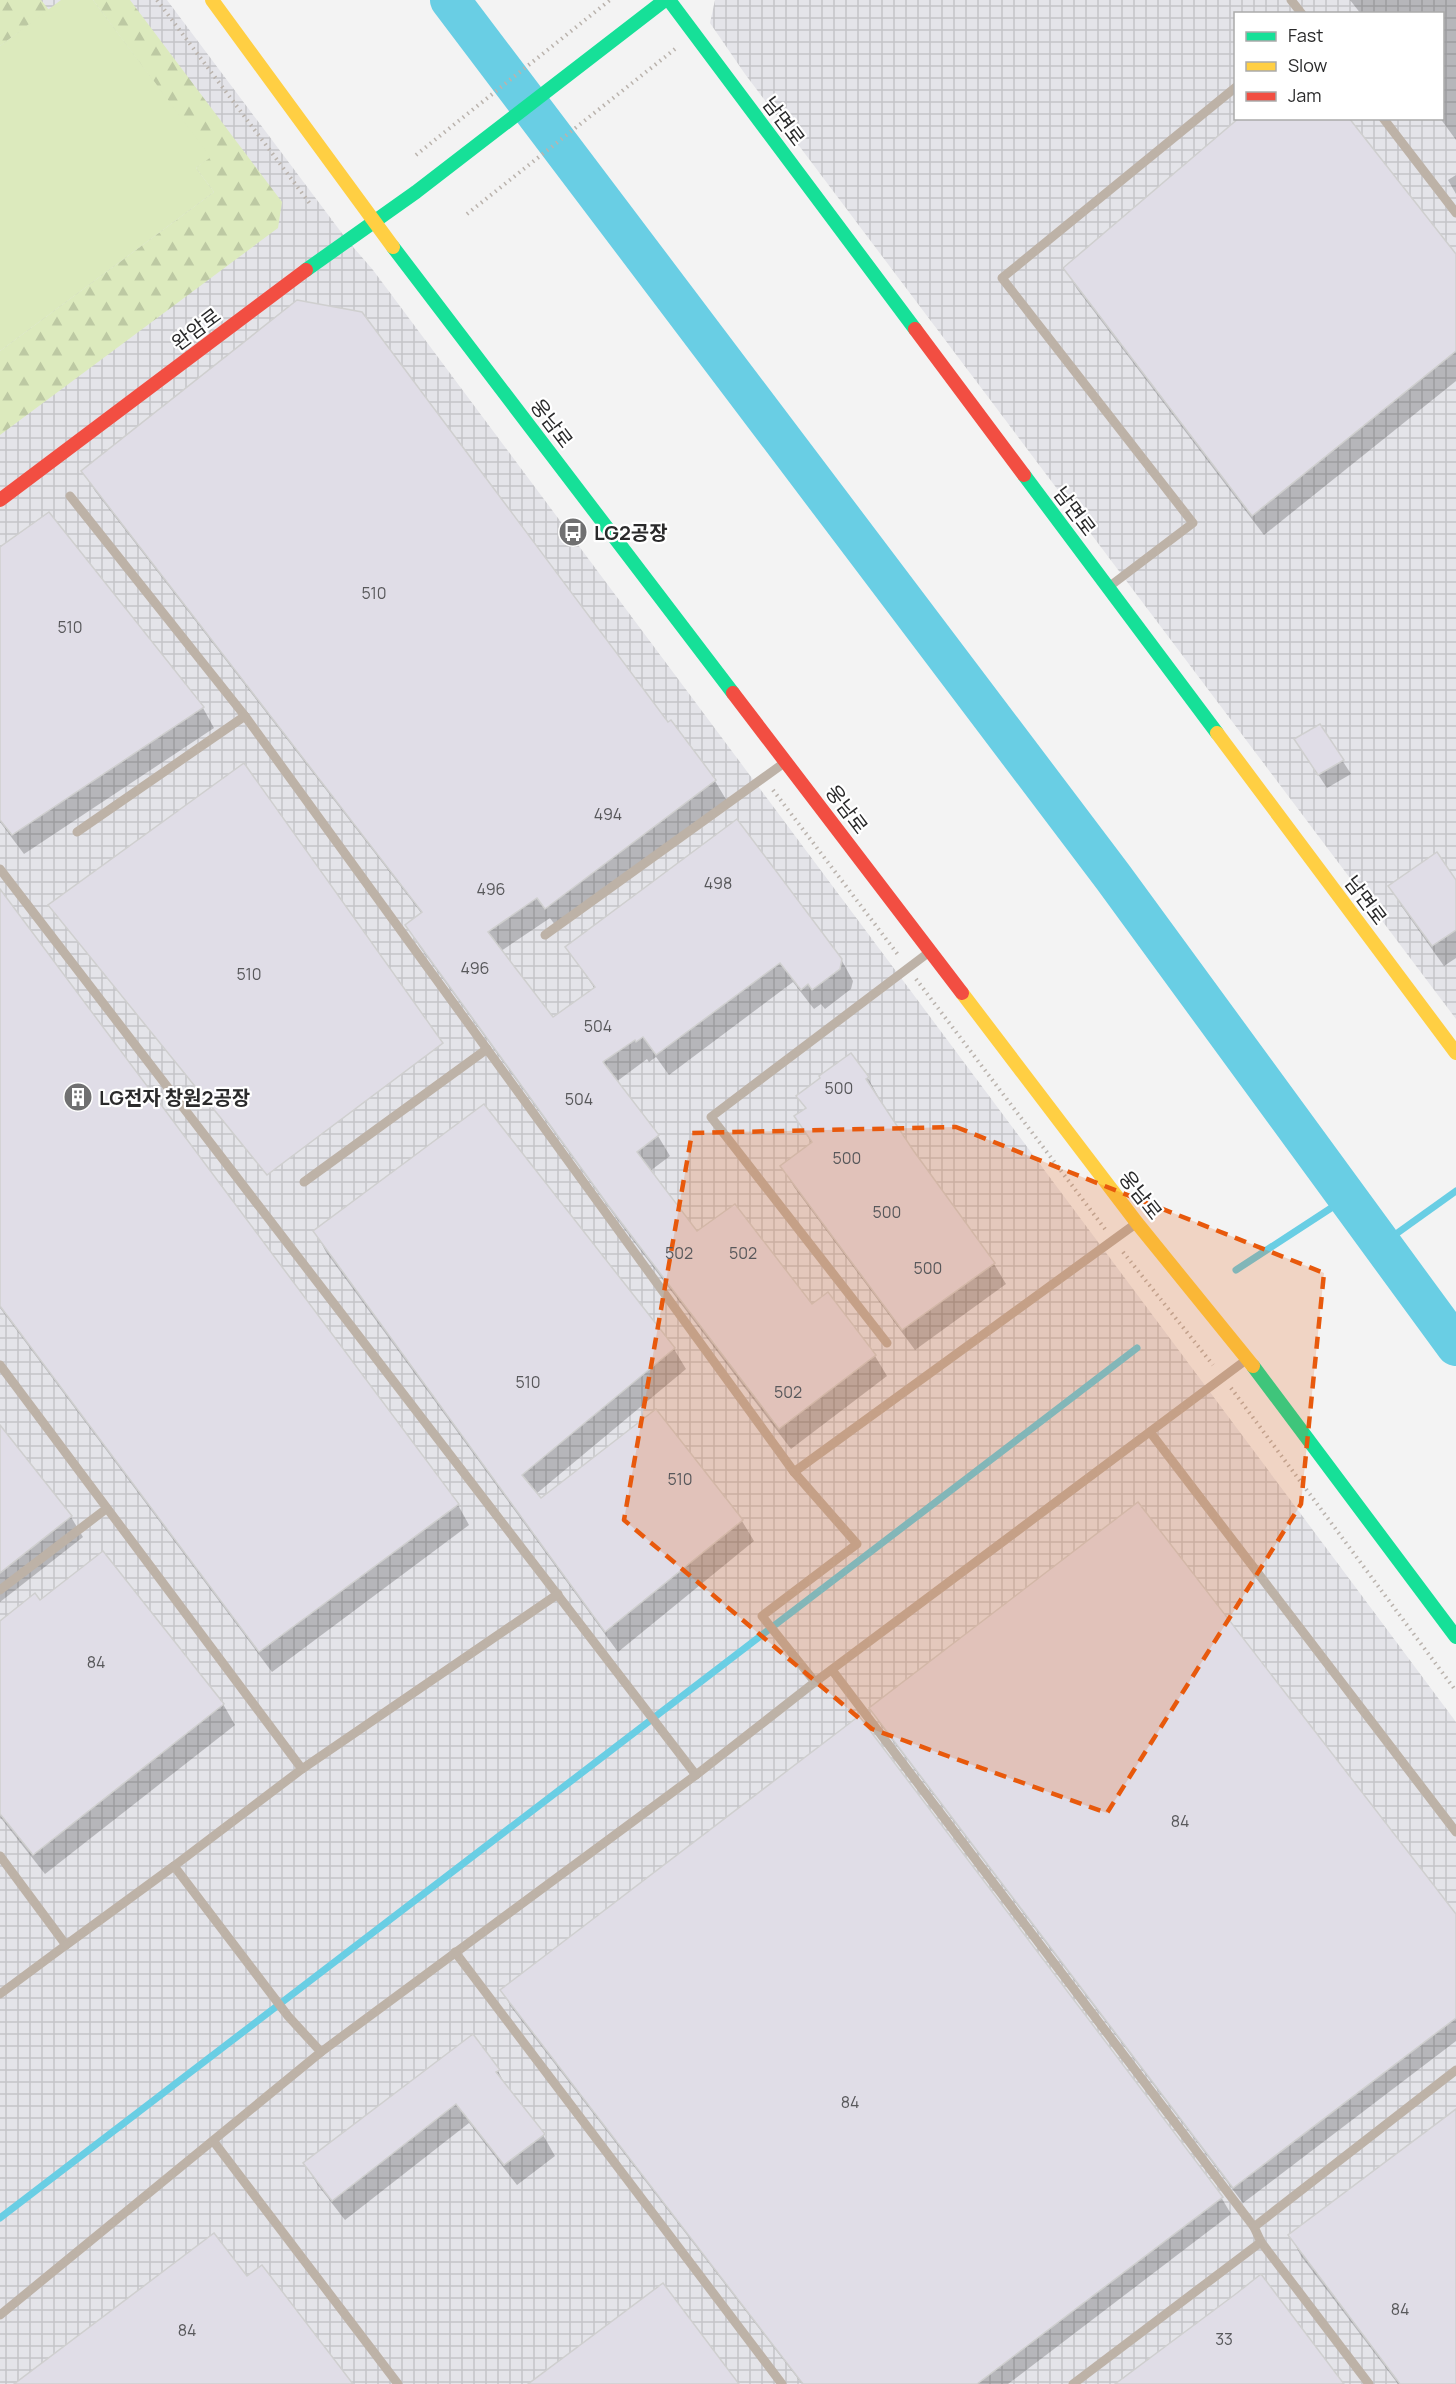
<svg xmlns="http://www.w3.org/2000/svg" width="1456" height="2384" font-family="Manrope,'Noto Sans KR',sans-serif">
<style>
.industrial{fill:url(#industrial-grid);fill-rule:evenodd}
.forest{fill:url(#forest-firs)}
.pitch{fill:#dceabd}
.shadow{fill:#0003}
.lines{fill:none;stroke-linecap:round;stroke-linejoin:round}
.stream{stroke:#69cee4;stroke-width:7}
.river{stroke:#69cee4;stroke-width:40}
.building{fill:#e0dde7;stroke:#cfcfcf;stroke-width:1.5}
.path{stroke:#bab3ad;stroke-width:4;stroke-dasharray:1.5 4.5;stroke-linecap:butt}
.lane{stroke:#bdb2a7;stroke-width:9}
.fast{stroke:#16e098;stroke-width:14}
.slow{stroke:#ffcf43;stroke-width:14}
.jam{stroke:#f24e42;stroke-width:14}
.marked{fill:#e8590c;fill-opacity:0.2;stroke:#e8590c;stroke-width:4.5;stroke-dasharray:12 8;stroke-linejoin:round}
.labels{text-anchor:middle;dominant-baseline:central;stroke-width:4.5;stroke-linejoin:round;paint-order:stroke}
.number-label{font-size:16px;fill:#58585b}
.street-label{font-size:20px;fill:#2a2a2b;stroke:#fff}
.poi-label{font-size:20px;font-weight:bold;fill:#2a2a2b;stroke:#fff;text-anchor:start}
</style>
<defs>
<pattern id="industrial-grid" width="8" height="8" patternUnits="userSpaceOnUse" patternTransform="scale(1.5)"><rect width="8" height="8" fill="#e4e4e9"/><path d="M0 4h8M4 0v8" fill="none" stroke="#c4c4c8"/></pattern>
<pattern id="forest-firs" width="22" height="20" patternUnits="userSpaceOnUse" patternTransform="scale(1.5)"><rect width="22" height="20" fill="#dceabd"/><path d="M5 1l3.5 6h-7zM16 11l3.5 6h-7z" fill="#bdc9a3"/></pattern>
</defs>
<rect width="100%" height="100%" fill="#f3f3f3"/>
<g class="industrial">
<path d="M0,0H167L347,240L373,270L1456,1722V2384H0Z"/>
<path d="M715,0H1456V1019L745,74L710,23ZM1236,14H1442V118H1236Z"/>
</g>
<g class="forest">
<path d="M0,0H41L49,10L0,46Z"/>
<path d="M93,0H130L282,202L278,228L0,435V351L214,192L196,168L210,157Z"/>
</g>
<path class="pitch" d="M61,0H93L211,157L196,168L214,192L0,351V46Z"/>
<g class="shadow">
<path d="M1350,0H1456V140L1440,118H1442V14H1361Z"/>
<path d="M1456,175V194L1448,180Z"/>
<path d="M1456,256V381L1264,535L1077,289L1065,269Z"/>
<path d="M83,471L668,724L670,722L715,781L727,801L558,929L550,918L501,951L553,1019L595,989L567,948L841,959L853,981L851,989L825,1009L821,1004L814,1009L793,982L669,1075L656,1057L649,1062L647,1059L616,1082L658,1136L670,1156L650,1171L697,1234L812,1307L875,1356L887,1376L791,1449L622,1226L419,946L407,925L422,914L95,491Z"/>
<path d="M0,549L203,708L214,728L24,854L0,822Z"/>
<path d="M1320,726L1351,774L1327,788L1304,753Z"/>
<path d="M1456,882V958L1444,966L1402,907L1390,886Z"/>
<path d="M0,892L458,1505L469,1525L272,1672L0,1308Z"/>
<path d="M851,1055L868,1078L879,1098L878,1100L912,1151L994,1264L1006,1284L915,1350L794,1187L782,1166L812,1144L796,1117L806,1109L798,1096Z"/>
<path d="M315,1231L674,1349L686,1369L536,1494L541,1500L742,1521L754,1541L618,1652L326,1252Z"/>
<path d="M0,1427L71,1517L83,1537L0,1602Z"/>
<path d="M40,1602L223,1704L235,1725L45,1874L0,1817V1623Z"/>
<path d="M871,1708L1456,1917V2041L1243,2203L880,1724Z"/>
<path d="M502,1990L1221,2197L1231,2214L1008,2384H802L511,2007Z"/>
<path d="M498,2071L509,2092L543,2135L555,2156L517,2185L469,2123L345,2220L317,2184L305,2164Z"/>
<path d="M1456,2111V2384H1398L1301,2256L1290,2235Z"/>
</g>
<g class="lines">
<g class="stream">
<path d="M1382,1244L1456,1191"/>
<path d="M1236,1270L1348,1197"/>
<path d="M0,2218L1137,1348"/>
</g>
<path class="river" d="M450,0L1113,877L1456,1346"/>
</g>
<g class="building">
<path d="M1239,118H1349L1456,254V351L1252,516L1063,268Z"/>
<path d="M297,300L362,312L668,722L671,720L716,780L545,909L537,898L488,932L553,1017L595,987L565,947L737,819L842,959L840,969L812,990L808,984L801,990L780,963L656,1055L643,1037L636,1042L635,1040L603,1062L659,1135L637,1152L697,1231L735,1204L812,1304L828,1292L876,1355L779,1429L608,1205L405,925L422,912L81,471Z"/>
<path d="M49,512L204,707L12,835L0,820V547Z"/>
<path d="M1320,724L1344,760L1318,775L1294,739Z"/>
<path d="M244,763L443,1043L267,1175L48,905Z"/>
<path d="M1437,852L1456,880V930L1432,946L1388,886Z"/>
<path d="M0,889L459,1504L259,1652L0,1306Z"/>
<path d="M851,1053L869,1077L866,1079L913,1150L995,1263L902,1330L780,1166L812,1142L794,1116L806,1108L796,1096L820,1078L819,1076Z"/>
<path d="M484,1104L675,1348L522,1475L541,1498L656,1409L743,1520L605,1632L313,1231Z"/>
<path d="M0,1425L72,1516L0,1573Z"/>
<path d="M1138,1502L1456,1914V2018L1233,2188L869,1708Z"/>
<path d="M103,1551L224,1704L33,1855L0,1814V1621L35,1593L40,1600Z"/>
<path d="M859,1716L1223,2197L977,2384H803L500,1990Z"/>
<path d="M473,2034L500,2070L496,2072L545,2134L504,2165L456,2104L332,2201L303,2163Z"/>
<path d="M1456,2109V2384H1400L1288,2235Z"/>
<path d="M214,2233L247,2276L262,2265L353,2384H14Z"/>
<path d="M1261,2274L1344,2384H1115L1237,2293Z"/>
<path d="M663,2283L739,2384H528Z"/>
</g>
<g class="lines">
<g class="path">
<path d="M157,0L311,205"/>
<path d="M416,155L610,0"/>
<path d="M467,214L675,49"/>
<path d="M773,790L899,956"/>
<path d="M916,979L1105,1229"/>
<path d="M1123,1252L1213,1365"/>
<path d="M1231,1388L1456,1691"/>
</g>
<g class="lane">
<path d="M1291,0L1302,14"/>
<path d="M1383,118L1456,213"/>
<path d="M70,496L245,716L794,1472L857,1544L762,1616L815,1682"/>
<path d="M1110,586L1193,523L1002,278L1236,87"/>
<path d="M77,832L245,716"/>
<path d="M0,869L696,1775"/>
<path d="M545,935L784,763"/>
<path d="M304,1182L487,1049"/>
<path d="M887,1343L711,1117L928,953"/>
<path d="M0,1365L302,1769L174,1866L288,2016L321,2052L0,2315"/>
<path d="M1150,1432L1456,1832"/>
<path d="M794,1472L1134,1225"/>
<path d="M0,1590L106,1509"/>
<path d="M832,1670L1254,2227L1261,2242L1369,2384"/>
<path d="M302,1769L558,1594"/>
<path d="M0,1856L66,1945L174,1866"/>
<path d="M455,1952L782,2384"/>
<path d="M0,1994L66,1945"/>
<path d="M321,2052L696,1775L815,1682L1246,1360"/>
<path d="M214,2142L398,2384"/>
<path d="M1254,2227L1456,2070"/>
<path d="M1073,2384L1261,2242"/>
</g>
<g class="fast">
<path d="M669,0L915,329"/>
<path d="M393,247L733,693"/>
<path d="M306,270L416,192L665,0"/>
<path d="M1024,475L1217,733"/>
<path d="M1253,1366L1456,1637"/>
</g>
<g class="slow">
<path d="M212,0L393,247"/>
<path d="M1217,733L1456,1053"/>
<path d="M962,993L1137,1223L1253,1366"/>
</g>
<g class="jam">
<path d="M915,329L1024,475"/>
<path d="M0,500L306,270"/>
<path d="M733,693L962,993"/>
</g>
</g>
<path class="marked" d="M956,1127L1324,1273L1301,1504L1107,1813L872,1729L624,1520L692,1133Z"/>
<defs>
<g id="bus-disc" transform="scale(1.5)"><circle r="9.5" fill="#707071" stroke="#fff"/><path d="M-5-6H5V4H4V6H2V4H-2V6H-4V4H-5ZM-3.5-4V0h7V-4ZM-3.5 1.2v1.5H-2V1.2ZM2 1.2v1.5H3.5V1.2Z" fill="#fff"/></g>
<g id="building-disc" transform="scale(1.5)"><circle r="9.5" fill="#707071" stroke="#fff"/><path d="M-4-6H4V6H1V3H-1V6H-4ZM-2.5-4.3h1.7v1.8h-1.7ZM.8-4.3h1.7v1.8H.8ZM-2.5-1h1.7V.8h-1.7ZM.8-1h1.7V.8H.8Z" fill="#fff"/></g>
</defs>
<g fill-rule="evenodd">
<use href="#bus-disc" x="573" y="532"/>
<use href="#building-disc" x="78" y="1097"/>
</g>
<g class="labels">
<g class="number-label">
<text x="374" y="593">510</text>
<text x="70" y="627">510</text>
<text x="608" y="814">494</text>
<text x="718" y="883">498</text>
<text x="491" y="889">496</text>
<text x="475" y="968">496</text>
<text x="249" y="974">510</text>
<text x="598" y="1026">504</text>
<text x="839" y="1088">500</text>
<text x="579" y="1099">504</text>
<text x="847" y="1158">500</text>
<text x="887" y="1212">500</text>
<text x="679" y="1253">502</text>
<text x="743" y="1253">502</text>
<text x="928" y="1268">500</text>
<text x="528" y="1382">510</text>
<text x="788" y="1392">502</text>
<text x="680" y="1479">510</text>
<text x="96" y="1662">84</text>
<text x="1180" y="1821">84</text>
<text x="850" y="2102">84</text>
<text x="1400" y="2309">84</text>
<text x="187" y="2330">84</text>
<text x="1224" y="2339">33</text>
</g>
<g class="street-label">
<text transform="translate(784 121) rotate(53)">남면로</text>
<text transform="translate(196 329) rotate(-37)">완암로</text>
<text transform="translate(552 423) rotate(53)">웅남로</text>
<text transform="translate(1075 511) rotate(53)">남면로</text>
<text transform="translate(847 809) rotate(53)">웅남로</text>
<text transform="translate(1366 900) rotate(53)">남면로</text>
<text transform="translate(1141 1195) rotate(52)">웅남로</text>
</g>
<g class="poi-label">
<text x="594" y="532">LG2공장</text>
<text x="99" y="1097">LG전자 창원2공장</text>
</g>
</g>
<rect x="1234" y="12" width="210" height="108" fill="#ffffff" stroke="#aaaaaa" stroke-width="1.5"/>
<rect x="1246" y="32" width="30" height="9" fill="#16e098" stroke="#aaaaaa" stroke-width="1.5"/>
<text x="1288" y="42" font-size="18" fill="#2a2a2b">Fast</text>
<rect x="1246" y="62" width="30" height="9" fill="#ffcf43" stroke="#aaaaaa" stroke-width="1.5"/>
<text x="1288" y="72" font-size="18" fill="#2a2a2b">Slow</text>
<rect x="1246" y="92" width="30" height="9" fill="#f24e42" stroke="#aaaaaa" stroke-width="1.5"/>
<text x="1288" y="102" font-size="18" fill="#2a2a2b">Jam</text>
</svg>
